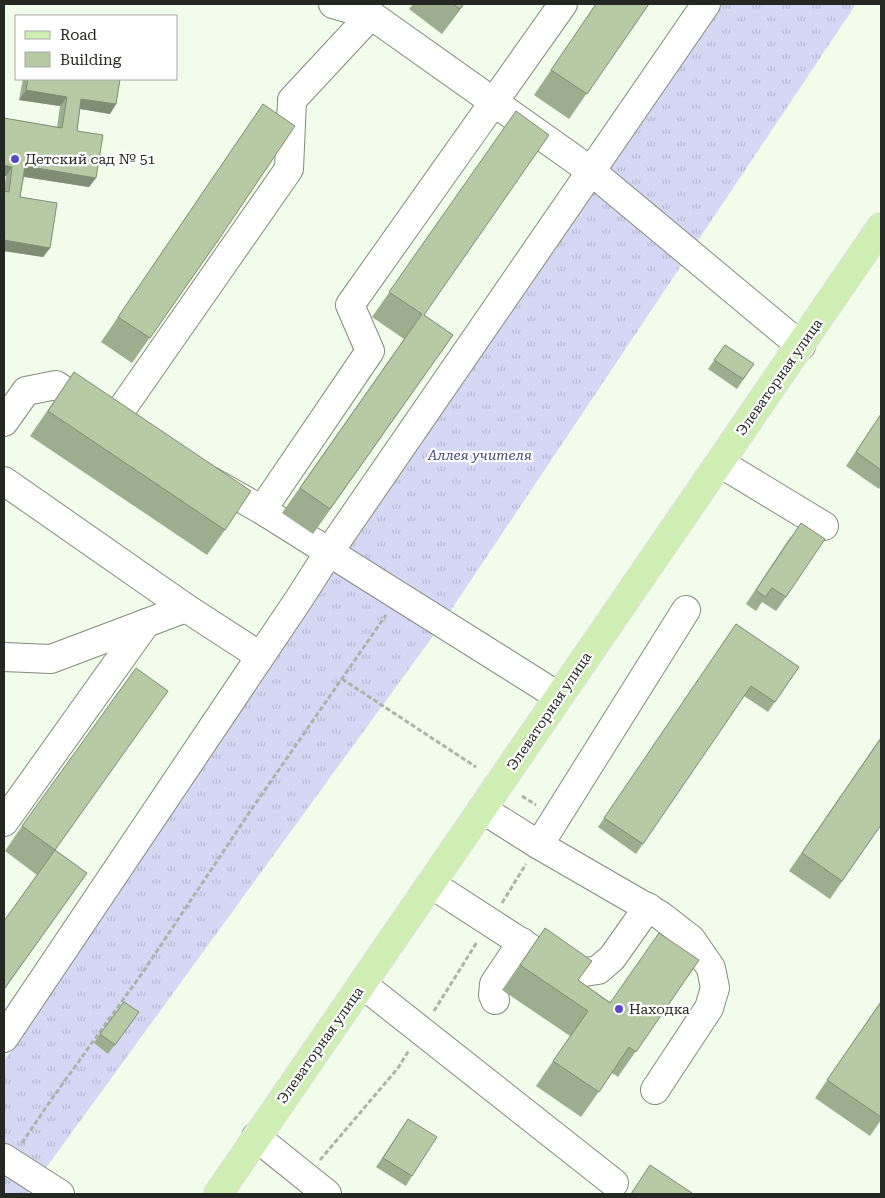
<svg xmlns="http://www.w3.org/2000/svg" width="885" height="1198" font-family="'Roboto Serif',serif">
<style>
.grass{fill:url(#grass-tufts)}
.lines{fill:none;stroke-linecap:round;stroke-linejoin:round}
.minor-casing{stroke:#828b7c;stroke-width:30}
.major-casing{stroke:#e0e1e0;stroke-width:30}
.path{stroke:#adb4a7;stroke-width:3;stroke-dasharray:5 2.5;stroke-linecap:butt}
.minor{stroke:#fff;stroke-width:28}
.major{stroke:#cfeeb3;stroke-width:28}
.wall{fill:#9dae8e}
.shaded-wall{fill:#7f8d74}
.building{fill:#b6caa5;stroke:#7f8d74}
.poi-dot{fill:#584bc3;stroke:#fff;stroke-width:2}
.labels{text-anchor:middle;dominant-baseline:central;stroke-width:4.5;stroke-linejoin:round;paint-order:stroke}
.poi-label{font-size:14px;fill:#252822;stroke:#fff;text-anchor:start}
.street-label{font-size:14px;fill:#252822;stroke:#fff}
.park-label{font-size:14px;font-style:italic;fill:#48487c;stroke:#fff}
</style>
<defs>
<pattern id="grass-tufts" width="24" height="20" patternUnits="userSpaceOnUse" patternTransform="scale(1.25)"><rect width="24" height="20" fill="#d5d7f5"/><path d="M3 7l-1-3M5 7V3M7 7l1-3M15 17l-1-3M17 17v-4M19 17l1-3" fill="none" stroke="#b7b9d2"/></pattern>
</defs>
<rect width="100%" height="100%" fill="#f2fceb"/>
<path class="grass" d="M713,4H856L441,625L27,1194H4V1061L315,599L420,436Z"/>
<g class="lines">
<g class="minor-casing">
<g id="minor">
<path d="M333,4L371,15"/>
<path d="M358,4L371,15L591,171L801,346"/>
<path d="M4,422L26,391L56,385L93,410"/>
<path d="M112,423L289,169L292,100L371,15"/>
<path d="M720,463L824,526"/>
<path d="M4,481L186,608"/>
<path d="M211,481L262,510L558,696"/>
<path d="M262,510L370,351L350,305L563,4"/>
<path d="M4,657L51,659L186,608L260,656"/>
<path d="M482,809L539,845L660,915L691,939L711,968L715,988L709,1008L655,1090"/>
<path d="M4,822L146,623"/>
<path d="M539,845L686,610"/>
<path d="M431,884L550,961L585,972L598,970L612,958L648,907"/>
<path d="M362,984L614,1183"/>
<path d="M495,1000L493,995L494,984L522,942"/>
<path d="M4,1038L299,599L329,552L706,4"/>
<path d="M256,1137L327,1194"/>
<path d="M4,1158L60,1194"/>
</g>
</g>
<g class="major-casing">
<path id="major" d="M218,1194L881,227"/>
</g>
<g class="path">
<path d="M342,679L476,767"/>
<path d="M522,796L536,805"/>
<path d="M502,903L526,864"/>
<path d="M434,1011L477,942"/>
<path d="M22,1143L51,1100L143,972L251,810L386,615"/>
<path d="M320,1160L398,1068L409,1050"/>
</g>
<use href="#minor" class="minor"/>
<use href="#major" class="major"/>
</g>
<g class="wall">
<path d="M413,4H464L442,34L409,9Z"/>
<path d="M596,4H649L569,119L534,95Z"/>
<path d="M23,79H120L116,104L110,114L80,109L77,131L96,178L89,187L24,177L20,197L50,248L43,257L4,251V189L6,176H4V118L57,127L60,106L19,100Z"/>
<path d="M516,111L424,315L453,335L313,534L282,513L404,339L372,317Z"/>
<path d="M246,129L219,239L132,363L101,342Z"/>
<path d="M725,345L754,364L737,389L708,369Z"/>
<path d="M74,372L225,530L207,555L30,436Z"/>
<path d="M881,414V485L879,489L846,466Z"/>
<path d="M791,536L786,597L776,611L762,602L756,611L746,604Z"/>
<path d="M736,624L799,667L768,712L744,696L636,854L598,827Z"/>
<path d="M881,737V825L830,899L789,871Z"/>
<path d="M22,826L87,873L4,990V921L37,875L5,851Z"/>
<path d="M545,928L578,980L610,1002L699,960L618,1077L612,1073L581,1117L536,1086L570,1036L502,990Z"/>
<path d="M881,1001V1120L870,1136L815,1098Z"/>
<path d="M139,1012L108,1054L94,1043L100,1034Z"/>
<path d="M408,1119L412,1176L406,1186L376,1167Z"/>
</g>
<g class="shaded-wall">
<path d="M463,4H464L442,34Z"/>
<path d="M26,90L67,97L60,106L19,100Z"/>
<path d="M81,99L116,104L110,114L75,108Z"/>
<path d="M4,165L12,167L6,176H4Z"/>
<path d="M25,166L96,178L89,187L19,176Z"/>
<path d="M4,240L50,248L43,257L4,251Z"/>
</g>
<g class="building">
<path d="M453,4H463L460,9Z"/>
<path d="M596,4H649L587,94L551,70Z"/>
<path d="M28,79H120L116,104L81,99L77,131L103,135L96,178L25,166L20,197L57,203L50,248L4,240V191L9,192L12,167L4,165V118L62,128L67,97L26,90Z"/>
<path d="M263,104L295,126L219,239L150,338L118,317Z"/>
<path d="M516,111L549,135L424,315L453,335L330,509L300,488L422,314L389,292Z"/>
<path d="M725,345L754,364L743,379L714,360Z"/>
<path d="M74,372L251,491L225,530L48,411Z"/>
<path d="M881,414V470L856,452Z"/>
<path d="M801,523L825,539L786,597L772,588L765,597L756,590Z"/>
<path d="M736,624L799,667L775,702L751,686L643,844L604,818Z"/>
<path d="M136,668L168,691L55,850L22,826Z"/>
<path d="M881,738V825L842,881L802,853Z"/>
<path d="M55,850L87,873L4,989V921Z"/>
<path d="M545,928L592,961L578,980L610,1003L659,933L699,960L636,1052L629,1047L599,1092L553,1061L588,1011L520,965Z"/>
<path d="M124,1002L139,1012L115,1045L100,1034Z"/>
<path d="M881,1002V1117L827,1080Z"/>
<path d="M408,1119L437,1137L412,1176L383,1158Z"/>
<path d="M650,1165L692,1193L691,1194H631Z"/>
</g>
<g class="poi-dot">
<circle cx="15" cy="159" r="5"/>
<circle cx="619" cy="1009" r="5"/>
</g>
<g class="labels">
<g class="poi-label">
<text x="25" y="159">Детский сад № 51</text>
<text x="629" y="1009">Находка</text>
</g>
<g class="street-label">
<text transform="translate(779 377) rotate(-55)">Элеваторная улица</text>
<text transform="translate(549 711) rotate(-56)">Элеваторная улица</text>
<text transform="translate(320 1045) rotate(-55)">Элеваторная улица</text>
</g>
<g class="park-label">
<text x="480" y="455">Аллея учителя</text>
</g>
</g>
<rect width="885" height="1198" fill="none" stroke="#252822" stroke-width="10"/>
<rect x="15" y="15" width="162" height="65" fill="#ffffff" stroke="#a8a9a7"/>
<rect x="25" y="31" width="25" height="8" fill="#cfeeb3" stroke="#a8a9a7"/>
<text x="60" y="40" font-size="15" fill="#252822">Road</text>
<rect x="25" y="52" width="25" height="15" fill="#b6caa5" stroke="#a8a9a7"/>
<text x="60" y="65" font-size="15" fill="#252822">Building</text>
</svg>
